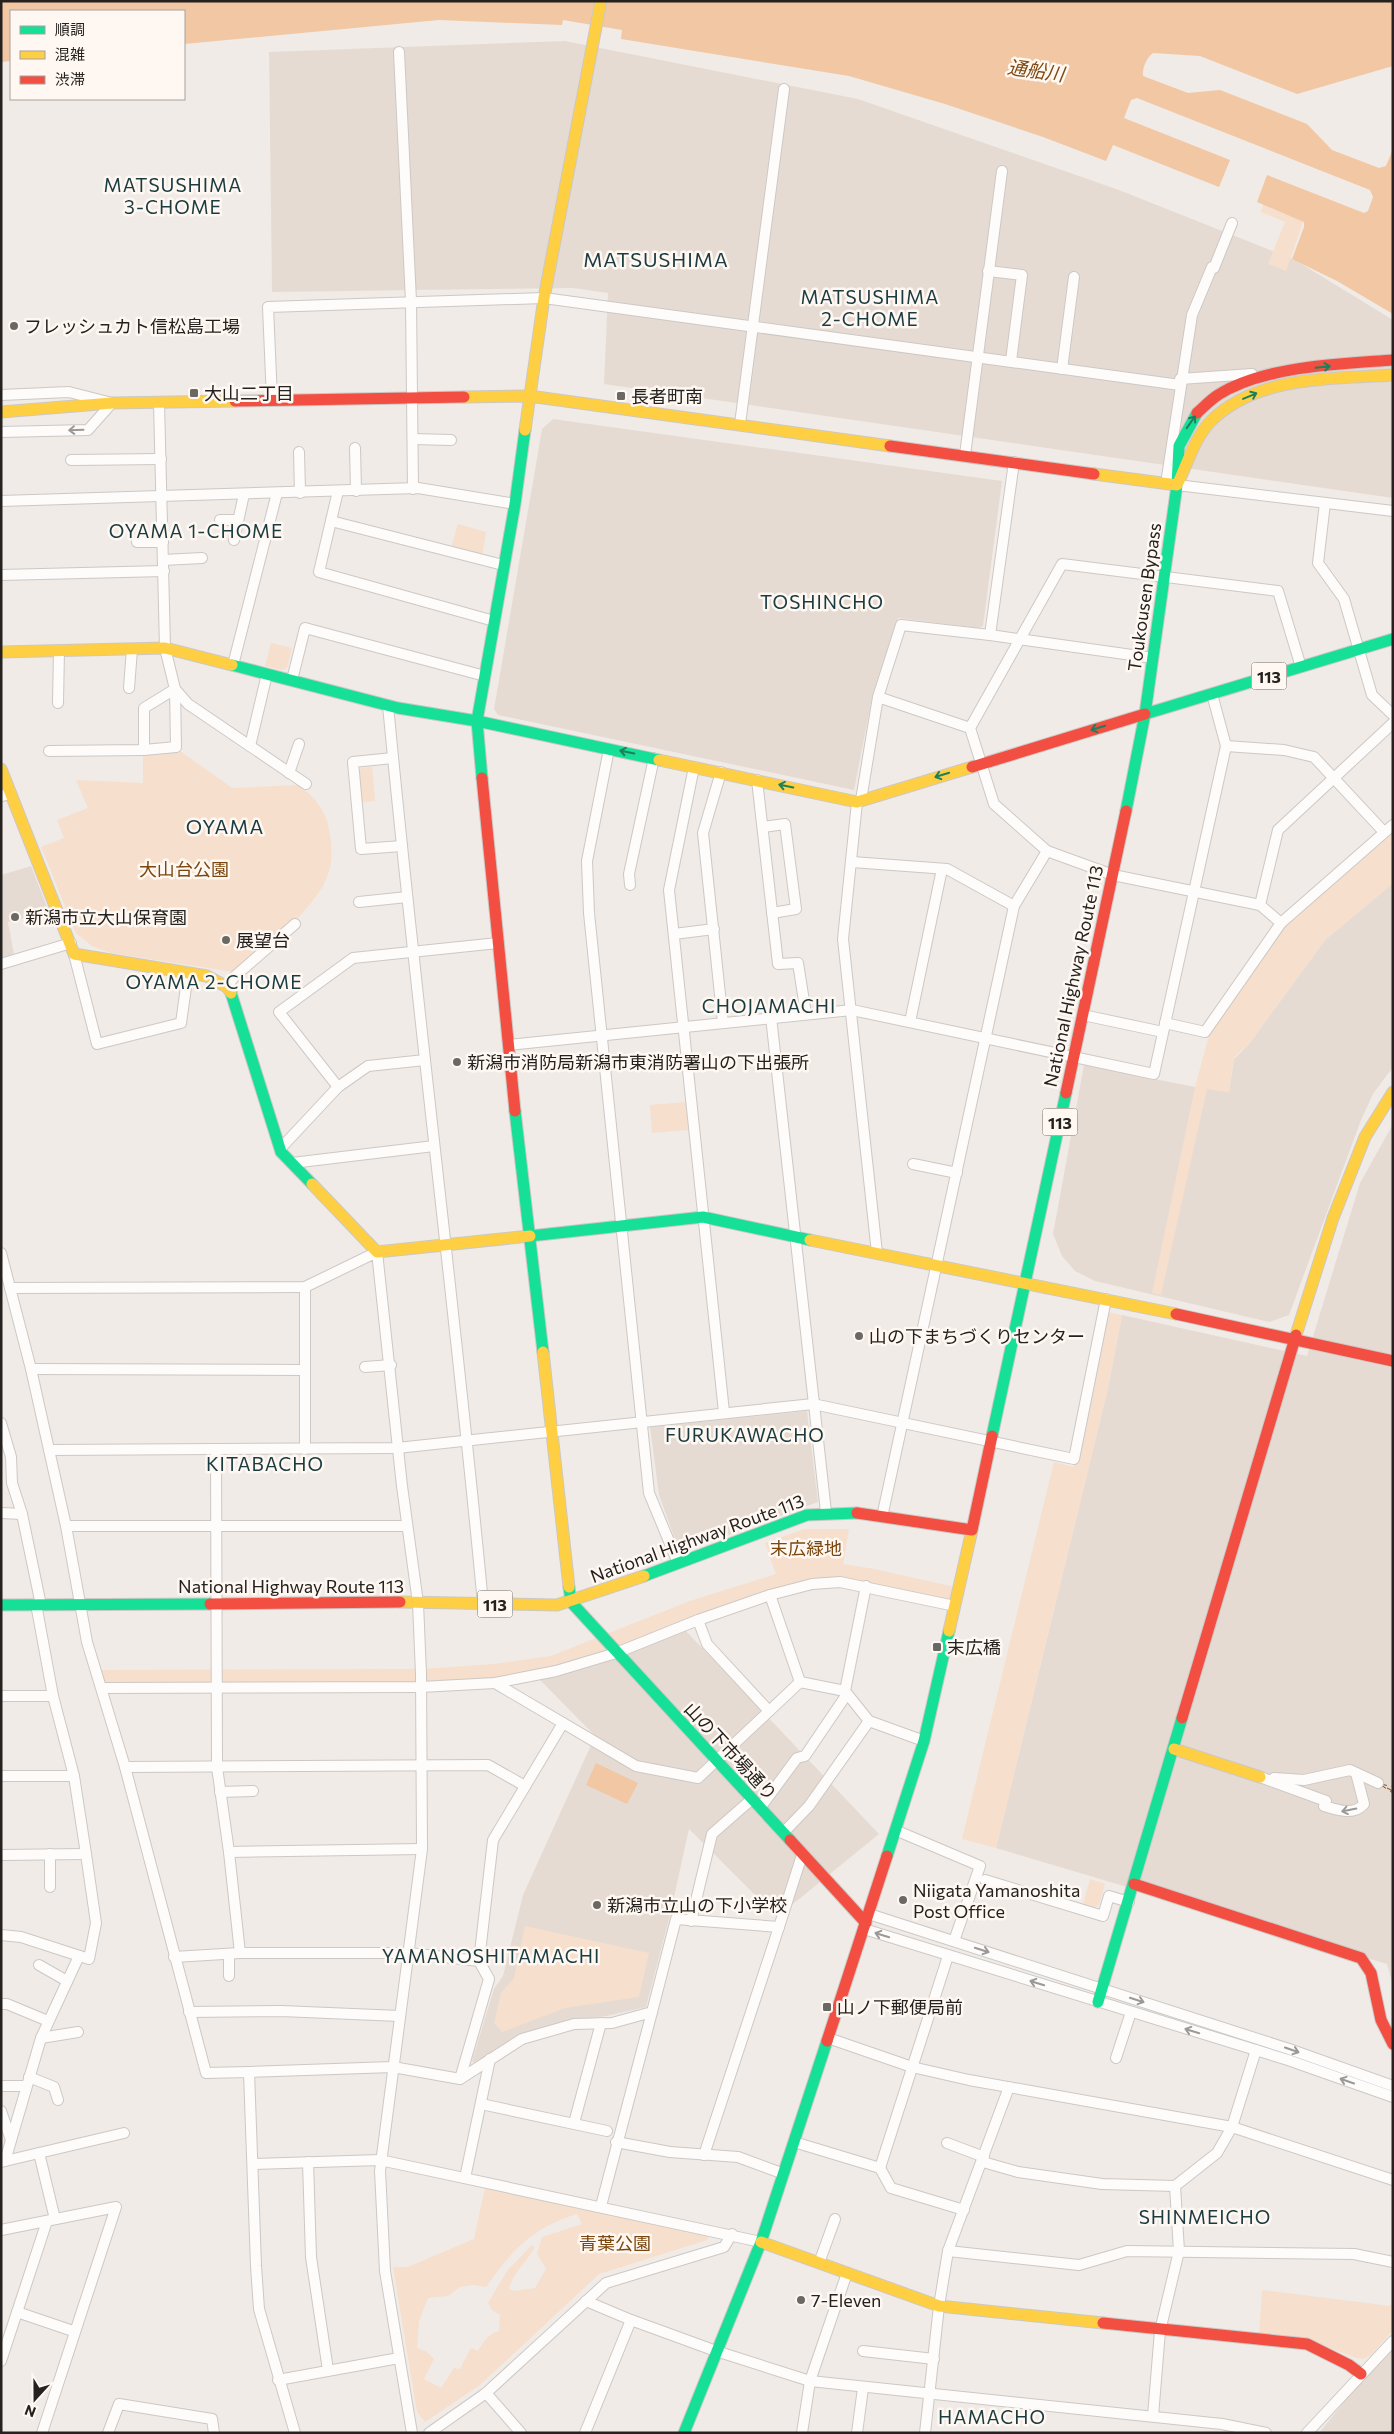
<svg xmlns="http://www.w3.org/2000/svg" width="1394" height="2434" font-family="Commissioner,'Noto Sans JP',sans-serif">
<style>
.built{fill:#e6dbd2}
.green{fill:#f6dfcc;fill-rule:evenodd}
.water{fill:#f1c7a4}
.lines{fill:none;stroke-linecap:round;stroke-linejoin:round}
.ferry{stroke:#7e4911;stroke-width:1;stroke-dasharray:6 5;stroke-linecap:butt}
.street-casing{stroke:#ccc8c5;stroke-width:12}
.fast-casing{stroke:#ccc8c5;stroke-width:13}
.slow-casing{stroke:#ccc8c5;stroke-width:13}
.jam-casing{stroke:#ccc8c5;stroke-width:13}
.street{stroke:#fdfcfb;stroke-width:10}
.fast{stroke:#16e098;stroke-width:11}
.slow{stroke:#ffcf43;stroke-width:11}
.jam{stroke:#f24e42;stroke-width:11}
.oneway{stroke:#1d805b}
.oneway2{stroke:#9b9998}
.poi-dot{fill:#6b6864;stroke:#fff8f2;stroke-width:2}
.labels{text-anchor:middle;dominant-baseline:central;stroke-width:5;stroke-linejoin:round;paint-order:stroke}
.shield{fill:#fff8f2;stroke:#66625e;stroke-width:1}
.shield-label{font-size:16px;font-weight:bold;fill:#24211e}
.poi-label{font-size:18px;fill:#24211e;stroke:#fff8f2;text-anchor:start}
.street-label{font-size:18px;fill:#24211e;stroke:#fff8f2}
.park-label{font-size:18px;fill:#7b470e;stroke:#fff8f2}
.water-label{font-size:19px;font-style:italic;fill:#7e4911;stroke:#fff8f2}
.neighbourhood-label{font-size:19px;letter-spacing:1px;fill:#1a3b40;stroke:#fff8f2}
.quarter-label{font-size:20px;letter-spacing:1px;fill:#1a3b40;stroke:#fff8f2}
</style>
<rect width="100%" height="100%" fill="#f0ebe6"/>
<g class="built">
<path d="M565,41L858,99L1119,190L1295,260L1393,320V498L604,384L608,293L573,288L272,292L269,52Z"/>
<path d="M553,419L1002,481L983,626L979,628L898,618L873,693L854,790L498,715L494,709L542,429Z"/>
<path d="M31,866L49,912L8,922L14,955L1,958V875Z"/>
<path d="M1393,883V1067L1373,1094L1361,1120L1289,1315L1269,1322L1095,1281L1075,1271L1062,1256L1053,1234L1084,1065L1195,1087L1229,1092L1234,1059L1249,1044L1325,940Z"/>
<path d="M1393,1124V1986L1387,1964L996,1848L1108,1388L1122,1315L1307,1356L1360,1183Z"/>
<path d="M807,1411L818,1502L680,1553L659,1495L650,1427Z"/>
<path d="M686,1631L879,1834L777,1917L689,1829L670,1915L646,2007L607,2016L572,2020L518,2035L474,2063L472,2061L494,1989L503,1976L523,1895L591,1745L624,1765L540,1680Z"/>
<path d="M1393,2342V2433H1319Z"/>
</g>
<g class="green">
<path d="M1263,205L1300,219L1303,222L1286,271L1268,264L1285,222L1261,212Z"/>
<path d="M458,524L486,532L482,557L451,548Z"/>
<path d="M271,643L292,648L287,668L282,670L265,666Z"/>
<path d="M180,751L232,788L298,785C315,796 328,814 330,835C332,849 333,863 327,877C316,907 262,954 234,972L111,953L92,946L76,933L41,847L64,838L57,820L88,808L76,780L143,783V752Z"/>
<path d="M372,767L375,801L361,802L358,772L361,768Z"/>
<path d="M1393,831V883L1325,940L1249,1044L1234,1057L1229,1092L1207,1089L1161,1295L1152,1293L1195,1087L1210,1032L1286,922Z"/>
<path d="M686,1102L688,1130L652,1133L650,1105Z"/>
<path d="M1107,1312L1122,1315L1108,1388L996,1848L962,1839L1054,1462L1074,1467Z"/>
<path d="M804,1529H849L843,1564L874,1569L959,1588L955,1606L866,1586L812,1584L616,1653L495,1683L102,1688L99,1670L422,1669L494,1664L551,1656L690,1601L776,1574L765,1543Z"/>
<path d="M1090,1879L1105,1884L1099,1905L1094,1908L1083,1905Z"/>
<path d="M525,1926L649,1953L639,1997L565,2008L502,2032L494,2023L501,1993L514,1978Z"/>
<path d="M485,2188L708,2236L707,2240L599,2274L480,2385L425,2422L417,2412L393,2267H408L474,2239ZM577,2214L582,2224L542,2237L537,2254L546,2269L535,2288L514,2291L509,2289C512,2273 527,2262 535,2247L532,2245L507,2271L488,2303L492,2310L500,2315L499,2331C487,2335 484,2341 478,2351L471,2348L460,2369L454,2368L441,2388L424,2379L434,2359L427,2352L417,2348L419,2321L428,2298L448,2296L460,2287L473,2285L486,2287C512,2250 533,2227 577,2214Z"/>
<path d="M1262,2290L1390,2306L1393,2302V2330L1371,2355L1364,2359L1356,2358L1310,2340L1259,2334Z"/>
</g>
<g class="water">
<path d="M1,1H1393V66L1297,94L1200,56L1153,53C1147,57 1142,68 1143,76L1188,93L1220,90L1307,124L1332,150L1379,168L1386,166L1393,149V314L1337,281L1292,259L1304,227V222L1257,202L1267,175L1364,213L1368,211L1373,197L1370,190L1137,98L1131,100L1124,118L1230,160L1219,187L1113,145L1106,161L1043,137L945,104L849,76L621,39L622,30L563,20L562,25L439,20L184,44V11H11V61L1,62Z"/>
<path d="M596,1763L638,1783L627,1804L586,1785Z"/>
</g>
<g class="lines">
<g class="ferry">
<path d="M1381,1784L1393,1787"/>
<path d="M1381,1785L1393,1793"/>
<path d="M1387,1788L1393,1791"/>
</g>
<g class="street-casing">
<g id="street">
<path d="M399,52L411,301L413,489"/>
<path d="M1232,223L1214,268L1212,267L1192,315L1167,477L1177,485L1393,511"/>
<path d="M988,271L1022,275L1011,361"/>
<path d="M1062,369L1074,277"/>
<path d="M1180,379L1252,374"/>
<path d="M1,395L69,392L112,403L88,430L1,432"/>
<path d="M272,400L268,307L544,298L1180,385"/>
<path d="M740,424L784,89"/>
<path d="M413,439L451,440"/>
<path d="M355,448L356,491"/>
<path d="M299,452L300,493"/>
<path d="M965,455L1002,171"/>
<path d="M71,460L161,459"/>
<path d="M338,491L319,572L494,621"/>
<path d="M1,501L418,488L515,504"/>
<path d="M1325,503L1318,563L1344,599L1372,695L1393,715"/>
<path d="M220,520H238"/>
<path d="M331,521L503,565"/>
<path d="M234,540L244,494"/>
<path d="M137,542H163"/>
<path d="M163,560L202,558"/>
<path d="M1,575L164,571"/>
<path d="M990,635L1153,658"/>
<path d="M233,665L277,493"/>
<path d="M292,680L305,628L485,676"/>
<path d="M129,688L132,649"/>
<path d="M878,697L970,728"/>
<path d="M58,703L59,650"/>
<path d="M388,705C416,1005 455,1304 483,1604"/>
<path d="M250,746L267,674"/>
<path d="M1226,746L1284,750L1314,757L1384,832"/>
<path d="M609,749L587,861L589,913L649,1493L678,1563"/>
<path d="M144,750V708L175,689L188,704L306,784"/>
<path d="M49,751L144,750L176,747L175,689L165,648L159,402"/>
<path d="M393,758L353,762L361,849L402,846"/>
<path d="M694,767L669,890L724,1412"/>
<path d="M721,772L703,833L723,1023"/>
<path d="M289,773L299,744"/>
<path d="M757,780L778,964L798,963L806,1014"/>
<path d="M1,796L11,794"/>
<path d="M861,800L878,697L901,625L990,635L1014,462"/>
<path d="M857,802L843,939L877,1253"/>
<path d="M763,827L785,824L796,909L772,913"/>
<path d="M852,862L947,869L1014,906"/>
<path d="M630,885L629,874L654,758"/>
<path d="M359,902L407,897"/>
<path d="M1260,905L1278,830L1393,723"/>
<path d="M1281,923L1260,905L1113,875L1047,851L994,804L970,728L1062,564L1278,591L1301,667"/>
<path d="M674,934L714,929"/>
<path d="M74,954L97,1044L181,1023L188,973"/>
<path d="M1,964L71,943"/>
<path d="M227,987L234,977L295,924"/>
<path d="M1083,1015L1163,1032"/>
<path d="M771,1017L826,1512"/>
<path d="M910,1022L942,869"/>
<path d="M1165,1023L1205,1032L1281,923L1393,825"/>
<path d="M508,1045L852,1010L1154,1074L1226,746L1212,694"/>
<path d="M338,1087L279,1012L353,958L498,943"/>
<path d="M280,1149L338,1087L368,1066L425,1060"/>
<path d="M292,1163L434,1146"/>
<path d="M913,1164L957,1173"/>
<path d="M1,1253L31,1369L66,1526L87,1642L125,1767L206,2073L249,2072L256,2266L259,2309L295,2433"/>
<path d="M10,1288L305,1287L377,1252L402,1486L418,1603L421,1674L422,1849L380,2171L385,2271L412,2433"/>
<path d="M365,1367L391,1365"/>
<path d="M31,1369L305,1370"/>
<path d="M1,1423L11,1457L12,1483L22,1514L1,1513"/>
<path d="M305,1449V1287"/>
<path d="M49,1450L397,1448L813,1404L1074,1459L1106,1299"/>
<path d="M216,1450L217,1767L229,1852L422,1849"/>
<path d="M22,1514L41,1605"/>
<path d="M882,1517L1014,906L1047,851"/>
<path d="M66,1526H407"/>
<path d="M770,1595L800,1682"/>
<path d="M698,1620L707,1644L769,1711"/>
<path d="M495,1683L636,1766L698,1778L800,1682L845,1691L869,1721L924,1741"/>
<path d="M102,1688L421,1687L495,1683L556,1671L616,1653L698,1620L770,1595L812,1584L840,1582L955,1606"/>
<path d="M845,1691L866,1586"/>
<path d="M1,1696H53"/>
<path d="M563,1723L493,1840L479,1961L489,1979L460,2079L522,2039L574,2024L612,2023L652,2012L676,1919L779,1927L802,1855"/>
<path d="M125,1767L488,1765L525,1786"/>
<path d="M1,1776H74"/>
<path d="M1260,1777L1326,1801L1324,1806C1337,1810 1354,1816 1364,1804L1356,1773"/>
<path d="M1274,1778L1304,1780L1350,1770L1378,1783"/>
<path d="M220,1792L253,1791"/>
<path d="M760,1808L797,1758L805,1756L847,1694"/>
<path d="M895,1830L980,1866L954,1941"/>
<path d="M783,1833L809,1806L869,1721"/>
<path d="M229,1852L240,1953"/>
<path d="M1,1855L86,1854"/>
<path d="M985,1880L1103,1916L1109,1896L1129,1902"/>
<path d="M50,1887V1854"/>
<path d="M869,1914L1289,2049L1393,2086"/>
<path d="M691,1921L712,1834L752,1799"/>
<path d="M864,1929L1288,2060L1393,2097"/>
<path d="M1,1935L21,1937L89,1959L96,1923L86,1854L74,1776L53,1696L36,1604"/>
<path d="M229,1954V1976"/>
<path d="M174,1957L240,1953H409L479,1961"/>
<path d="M39,1965L67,1981"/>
<path d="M1,2004H7L48,2021"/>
<path d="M189,2012L281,2011L400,2016"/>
<path d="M41,2038L78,2032"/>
<path d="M828,2038L912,2067L969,2080L1232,2127L1393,2180"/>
<path d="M1116,2058L1131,2012"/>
<path d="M249,2072L393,2067L460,2079"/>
<path d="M29,2077L54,2087L58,2100"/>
<path d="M1,2086H26"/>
<path d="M481,2104L607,2131"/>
<path d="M1,2111L11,2140"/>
<path d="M574,2123L601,2023"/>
<path d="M616,2142L670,2152L738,2157L784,2174"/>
<path d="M794,2142L880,2168L891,2188L964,2210"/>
<path d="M947,2143L984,2157"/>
<path d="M39,2153L55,2219"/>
<path d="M704,2155L779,1927"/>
<path d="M5,2161L124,2133"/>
<path d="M1,2162L5,2161L41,2038L79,1956"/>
<path d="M308,2162L311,2257L328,2370"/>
<path d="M983,2162L1018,2172L1102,2184L1175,2186L1217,2153L1232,2127L1256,2050"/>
<path d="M253,2164L380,2160L761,2242"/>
<path d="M880,2168L948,1956"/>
<path d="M465,2178L490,2059"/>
<path d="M601,2206L652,2012"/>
<path d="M1,2230L116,2207L42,2433"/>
<path d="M948,2251L1079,2265L1127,2251L1354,2254L1393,2262"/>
<path d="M819,2263L835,2219"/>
<path d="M586,2301L631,2320"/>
<path d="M17,2312L73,2331"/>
<path d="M863,2351L934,2359"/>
<path d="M1,2361L47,2221"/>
<path d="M278,2380L399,2358"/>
<path d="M486,2393L521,2433"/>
<path d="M1153,2416L1160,2331L1179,2251L1175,2186"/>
<path d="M108,2433L119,2404L212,2419L214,2433"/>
<path d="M429,2433L486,2393L606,2283L724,2247L732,2234"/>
<path d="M585,2433L631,2320L716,2351L810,2381L1222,2424L1266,2433"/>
<path d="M802,2433L810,2381L847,2273"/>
<path d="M857,2433L863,2388"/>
<path d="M925,2433L939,2306L948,2251L1009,2087"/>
<path d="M1307,2433L1393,2341"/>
</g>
</g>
<g class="fast-casing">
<g id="fast">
<path d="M232,665L398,708L477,721L659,760"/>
<path d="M1145,714L1393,639"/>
<path d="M482,778L477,721L515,504L525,430"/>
<path d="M1126,811L1145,714L1177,485L1179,446L1197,413"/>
<path d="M231,993L281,1152L312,1184"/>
<path d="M515,1111L543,1352"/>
<path d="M530,1236L703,1217L810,1240"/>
<path d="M992,1436L1066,1093"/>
<path d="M644,1576L807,1515L857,1513"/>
<path d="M569,1587L571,1602L790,1840"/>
<path d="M1,1605L210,1604"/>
<path d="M887,1856L924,1741L949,1631"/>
<path d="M1098,2002L1182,1718"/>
<path d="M684,2433L761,2242L827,2041"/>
</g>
</g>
<g class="slow-casing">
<g id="slow">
<path d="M464,397L529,396L890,446"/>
<path d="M1,412L112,403L235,401"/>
<path d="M525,430L544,298L601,1"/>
<path d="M1094,474L1177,485"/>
<path d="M1179,481C1188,461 1196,436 1211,421C1257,375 1334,379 1393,375"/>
<path d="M1,652L165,648L232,665"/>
<path d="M659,760L857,802L972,767"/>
<path d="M1,769L74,954L207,976L227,987L231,993"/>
<path d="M312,1184L377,1252L530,1236"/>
<path d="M810,1240L1176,1314"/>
<path d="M1296,1335L1333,1218L1365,1137L1393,1092"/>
<path d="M543,1352L569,1587"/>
<path d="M400,1602L557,1605L644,1576"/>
<path d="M949,1631L972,1530"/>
<path d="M1174,1749L1260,1777"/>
<path d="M761,2242L939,2306L1103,2323"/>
</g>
</g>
<g class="jam-casing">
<g id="jam">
<path d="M235,401L464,397"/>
<path d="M1197,413C1204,407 1210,400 1218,395C1262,366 1341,364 1393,360"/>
<path d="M890,446L1094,474"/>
<path d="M972,767L1145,714"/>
<path d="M482,778L515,1111"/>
<path d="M1066,1093L1126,811"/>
<path d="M1176,1314L1393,1361"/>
<path d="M857,1513L972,1530L992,1436"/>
<path d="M210,1604L400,1602"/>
<path d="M1182,1718L1296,1335"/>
<path d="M790,1840L866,1923"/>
<path d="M1134,1884L1361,1958L1371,1973L1381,2020L1393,2044"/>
<path d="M827,2041L887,1856"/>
<path d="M1103,2323L1307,2344L1349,2365L1361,2374"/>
</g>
</g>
<use href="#street" class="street"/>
<use href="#fast" class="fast"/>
<use href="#slow" class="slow"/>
<use href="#jam" class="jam"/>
</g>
<defs><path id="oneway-shaft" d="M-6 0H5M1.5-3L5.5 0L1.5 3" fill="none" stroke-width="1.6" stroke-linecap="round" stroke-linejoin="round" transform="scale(1.25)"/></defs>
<g class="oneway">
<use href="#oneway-shaft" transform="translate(1323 367) rotate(-6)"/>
<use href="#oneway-shaft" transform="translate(1250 396) rotate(-23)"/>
<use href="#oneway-shaft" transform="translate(1191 422) rotate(-55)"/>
<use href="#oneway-shaft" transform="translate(1098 728) rotate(163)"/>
<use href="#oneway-shaft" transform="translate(627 752) rotate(-168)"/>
<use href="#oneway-shaft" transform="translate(942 775) rotate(163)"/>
<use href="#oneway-shaft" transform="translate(786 786) rotate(-168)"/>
</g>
<g class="oneway2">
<use href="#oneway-shaft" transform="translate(76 430) rotate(178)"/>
<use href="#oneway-shaft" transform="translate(1349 1810) rotate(169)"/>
<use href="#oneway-shaft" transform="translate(882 1935) rotate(-163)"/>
<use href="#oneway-shaft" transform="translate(982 1950) rotate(18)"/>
<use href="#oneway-shaft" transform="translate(1037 1983) rotate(-163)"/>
<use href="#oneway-shaft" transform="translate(1137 2000) rotate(18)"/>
<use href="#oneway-shaft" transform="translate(1192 2031) rotate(-163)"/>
<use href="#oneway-shaft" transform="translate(1292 2050) rotate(19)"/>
<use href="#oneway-shaft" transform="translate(1347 2081) rotate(-161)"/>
</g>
<g class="poi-dot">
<circle cx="14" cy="326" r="5"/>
<rect x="189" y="388" width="10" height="10" rx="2.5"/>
<rect x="616" y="391" width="10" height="10" rx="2.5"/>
<circle cx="15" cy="917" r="5"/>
<circle cx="226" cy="940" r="5"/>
<circle cx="457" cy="1062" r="5"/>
<circle cx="859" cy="1336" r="5"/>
<rect x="932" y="1642" width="10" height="10" rx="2.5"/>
<circle cx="903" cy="1900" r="5"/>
<circle cx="597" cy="1905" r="5"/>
<rect x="822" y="2002" width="10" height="10" rx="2.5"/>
<circle cx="801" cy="2300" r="5"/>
</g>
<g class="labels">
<g class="shield">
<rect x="1251.5" y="662.5" width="35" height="27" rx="4"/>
<rect x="1042.5" y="1108.5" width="35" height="27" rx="4"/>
<rect x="477.5" y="1590.5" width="35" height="27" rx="4"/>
</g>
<g class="shield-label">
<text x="1269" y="676">113</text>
<text x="1060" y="1122">113</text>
<text x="495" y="1604">113</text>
</g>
<g class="poi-label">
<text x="24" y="326">フレッシュカト信松島工場</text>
<text x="204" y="393">大山二丁目</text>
<text x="631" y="396">長者町南</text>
<text x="25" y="917">新潟市立大山保育園</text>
<text x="236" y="940">展望台</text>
<text x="467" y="1062">新潟市消防局新潟市東消防署山の下出張所</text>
<text x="869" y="1336">山の下まちづくりセンター</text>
<text x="947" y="1647">末広橋</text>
<text x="913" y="1890">Niigata Yamanoshita<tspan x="913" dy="21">Post Office</tspan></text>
<text x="607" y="1905">新潟市立山の下小学校</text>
<text x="837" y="2007">山ノ下郵便局前</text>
<text x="811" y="2300">7-Eleven</text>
</g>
<g class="street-label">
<text transform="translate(1144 597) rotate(-82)">Toukousen Bypass</text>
<text transform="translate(1073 976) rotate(-78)">National Highway Route 113</text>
<text transform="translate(697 1538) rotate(-20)">National Highway Route 113</text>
<text x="291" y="1586">National Highway Route 113</text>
<text transform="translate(731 1751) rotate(47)">山の下市場通り</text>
</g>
<g class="park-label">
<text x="184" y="869">大山台公園</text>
<text x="806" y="1548">末広緑地</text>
<text x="615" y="2243">青葉公園</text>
</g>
<g class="water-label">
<text transform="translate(1036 70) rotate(8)">通船川</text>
</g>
<g class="neighbourhood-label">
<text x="173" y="184">MATSUSHIMA<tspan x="173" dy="22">3-CHOME</tspan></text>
<text x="870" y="296">MATSUSHIMA<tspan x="870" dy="22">2-CHOME</tspan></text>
<text x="196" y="530">OYAMA 1-CHOME</text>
<text x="822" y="601">TOSHINCHO</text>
<text x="214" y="981">OYAMA 2-CHOME</text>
<text x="769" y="1005">CHOJAMACHI</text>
<text x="745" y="1434">FURUKAWACHO</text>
<text x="265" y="1463">KITABACHO</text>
<text x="491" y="1955">YAMANOSHITAMACHI</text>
<text x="1205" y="2216">SHINMEICHO</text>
<text x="992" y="2416">HAMACHO</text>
</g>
<g class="quarter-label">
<text x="656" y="259">MATSUSHIMA</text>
<text x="225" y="826">OYAMA</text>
</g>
</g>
<rect width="1394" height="2434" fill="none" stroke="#24211e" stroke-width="5"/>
<rect x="10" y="10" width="175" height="90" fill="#fff8f2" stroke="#a7a29d"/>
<rect x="20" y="26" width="25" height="8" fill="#16e098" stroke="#a7a29d"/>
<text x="55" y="35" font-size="15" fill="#24211e">順調</text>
<rect x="20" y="51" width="25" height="8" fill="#ffcf43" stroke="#a7a29d"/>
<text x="55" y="60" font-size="15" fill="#24211e">混雑</text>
<rect x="20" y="76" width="25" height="8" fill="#f24e42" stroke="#a7a29d"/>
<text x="55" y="85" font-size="15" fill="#24211e">渋滞</text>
<g transform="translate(35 2399) rotate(201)" stroke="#fff8f2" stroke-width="4" paint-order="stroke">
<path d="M0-4L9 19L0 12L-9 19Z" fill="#24211e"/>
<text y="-8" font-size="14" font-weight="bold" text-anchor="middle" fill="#24211e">N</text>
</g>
</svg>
